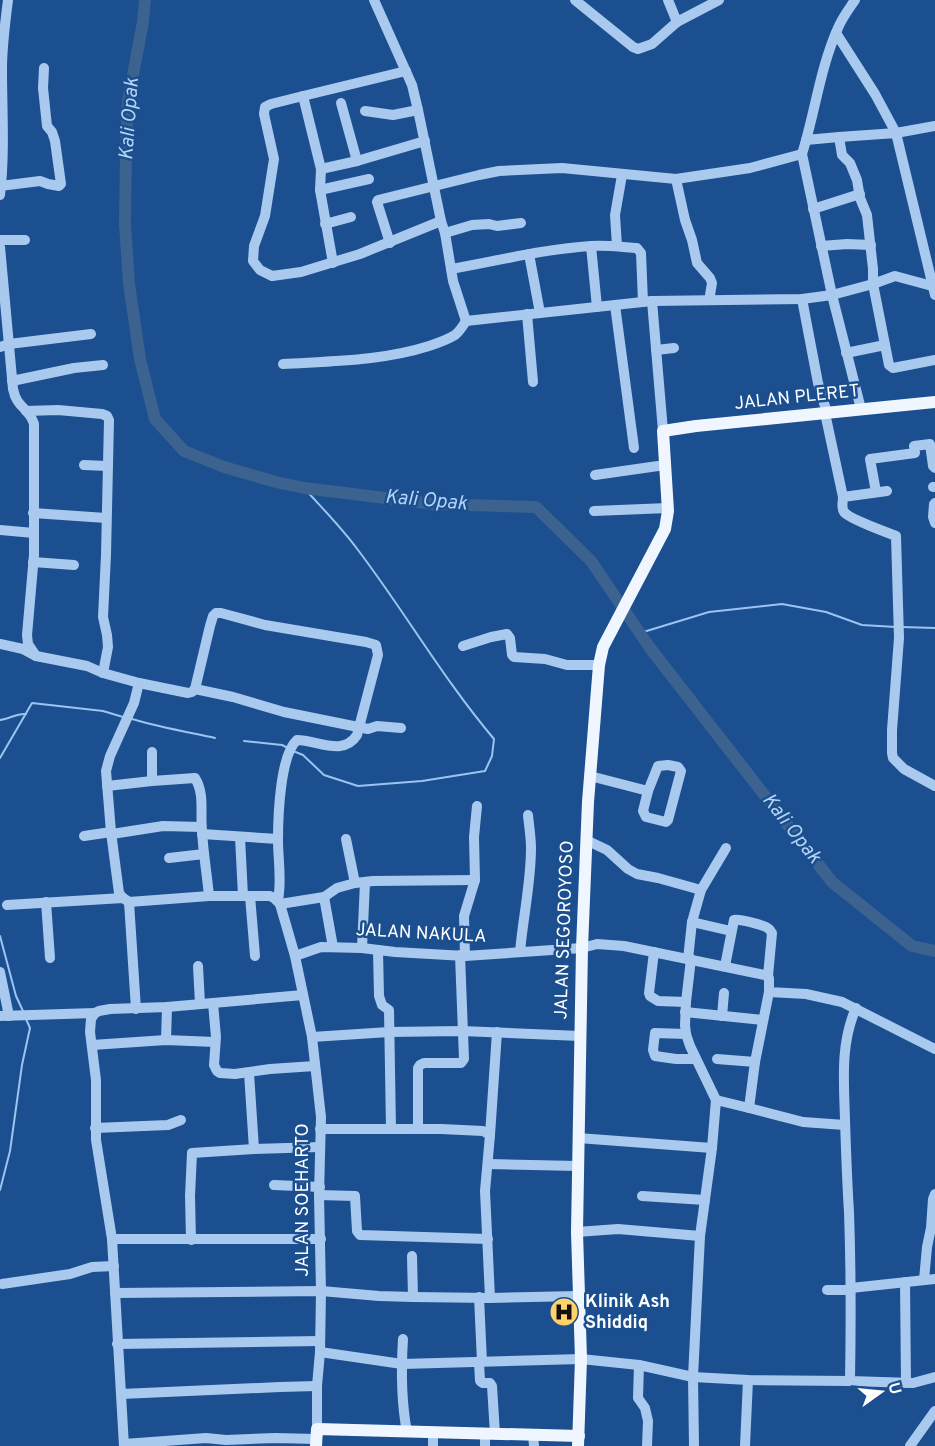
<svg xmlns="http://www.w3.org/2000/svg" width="935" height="1446" font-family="Overpass,sans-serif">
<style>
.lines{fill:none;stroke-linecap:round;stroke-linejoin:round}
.stream{stroke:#9cc4f0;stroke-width:2}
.river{stroke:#3c6290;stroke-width:12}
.minor{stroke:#a9c9ee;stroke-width:10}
.major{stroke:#f0f6ff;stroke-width:12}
.labels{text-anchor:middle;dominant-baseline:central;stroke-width:5;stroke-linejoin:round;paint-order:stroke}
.street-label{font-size:18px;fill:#fff;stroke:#1b4f8f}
.poi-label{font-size:18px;font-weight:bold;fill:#fff;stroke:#1b4f8f;text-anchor:start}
.water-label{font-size:20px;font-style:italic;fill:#b5d3f5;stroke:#1b4f8f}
</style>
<rect width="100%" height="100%" fill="#1b4f8f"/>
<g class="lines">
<g class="stream">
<path d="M902,627L935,628"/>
<path d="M640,633L709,612L782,604L826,612L862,625L896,627"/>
<path d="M132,719C159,727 187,732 215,738"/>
<path d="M0,720C9,719 17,713 26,714"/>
<path d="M244,741L282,745L288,748"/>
<path d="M293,751L303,755L324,775L358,786L422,781L485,771L492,756L494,739C444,680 405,612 358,550C342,528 322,508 304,488"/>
<path d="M0,758L32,703L103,711L123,717"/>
<path d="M0,936L16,996L23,1011"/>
<path d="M0,1190L10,1151L22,1065L30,1028L26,1019"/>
</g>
<path class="river" d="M145,0L143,22L128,101L126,153L125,224L129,284L140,359L155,419L184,451L224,467L276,482L304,488L434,504L536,507L591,561L650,648L832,882L912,946L935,951"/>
<g class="minor">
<path d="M374,0L412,85L418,110L441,221L445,233L453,281L466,321L652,301L802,299L832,295L873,284L895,276L932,286"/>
<path d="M575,0L633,47L638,49L652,44L677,22L719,0"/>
<path d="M668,0L677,22"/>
<path d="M855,0C849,9 842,18 838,28C820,68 815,113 802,154L832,295L861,409"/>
<path d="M836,33L875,94L896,133L935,126"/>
<path d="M406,71L303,96L271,104L265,107L264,114L274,159L265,216L254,246L253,261L260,270L272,276L301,272L360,254L441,221"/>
<path d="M303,96L321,169L320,190L333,263"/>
<path d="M341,103L357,161"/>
<path d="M365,111L393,115L418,110"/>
<path d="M839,137L842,155L850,163L857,180L860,198L867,215L873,269V284L889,365L893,368L935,360"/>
<path d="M806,140L839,137L896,133L935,295"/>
<path d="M321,169L357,161L425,141"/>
<path d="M0,186L40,181L48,184L59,186L61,184L55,141L52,132L47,126L43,88L44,68"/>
<path d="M320,190L369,179"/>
<path d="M0,195C5,153 2,111 2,69C2,46 5,23 8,0"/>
<path d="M813,209L860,194"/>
<path d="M325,224L351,217"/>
<path d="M445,233L472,225L489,224L497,226L521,223"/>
<path d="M0,240H25"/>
<path d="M390,243L377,202L378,200L479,175L499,171L562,168L676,179"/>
<path d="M591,246L597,307"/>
<path d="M617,246L615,215L622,175"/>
<path d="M821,246L847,244L871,245"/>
<path d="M0,247L13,389C17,409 29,407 34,424V555L27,635L28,644L36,656"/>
<path d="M529,254L540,313"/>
<path d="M451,269C497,261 544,249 591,246C606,245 622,247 637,248L641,253L643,302"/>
<path d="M802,299L818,383L827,413"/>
<path d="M711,300L710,295L712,283L710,278L697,263L692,240L685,220L676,179L750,168L802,154"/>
<path d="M652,301L663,431"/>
<path d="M615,305L634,448"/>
<path d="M527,314L533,382"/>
<path d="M0,347L9,344L91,334"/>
<path d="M656,350L674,348"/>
<path d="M846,353L885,345"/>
<path d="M283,364C332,361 382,361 429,346C438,343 447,340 455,335C460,331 463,326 466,321"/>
<path d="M12,381L74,368L103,365"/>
<path d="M26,411L58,410L102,414L107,416L109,420L106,555L103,617L107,635L108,647L103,673"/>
<path d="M825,413L843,497C843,502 841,507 844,512C849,519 886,532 896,536L899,638L892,730V753L893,758L904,769L935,786"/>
<path d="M84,465L107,466"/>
<path d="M595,475L665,465"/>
<path d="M933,487H935"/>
<path d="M876,492L870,459L915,453L914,446L930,444L933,466L935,468"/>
<path d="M843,497L887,491"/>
<path d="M935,503L934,504L933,517L935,523"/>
<path d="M594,511L668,508"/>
<path d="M33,513L106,518"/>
<path d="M0,530L34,533"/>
<path d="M33,562L74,565"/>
<path d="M0,644L23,649L36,656L87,666L103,673L139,683L134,703L110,756L106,771L111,832L119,893L123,898"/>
<path d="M463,646L491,637L507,634L510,638L512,655L514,657L545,659L567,665H599"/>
<path d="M139,683L188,693L192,692L195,689L233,697L284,712L368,729L377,726L401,728"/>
<path d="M195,689L210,626L213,616L216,613H221L265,625L366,642L376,645L378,655L357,735C343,757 317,740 297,740C280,755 278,817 278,840C278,860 282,880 278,900"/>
<path d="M152,752V781"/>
<path d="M668,765L678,767L681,771L668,820L666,822L646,817L643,811L648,791L658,766Z"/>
<path d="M590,776L648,791"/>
<path d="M107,786L152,781L195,778C205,794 200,813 202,830C203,852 207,874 209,896"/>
<path d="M112,834L163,826L201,827"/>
<path d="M202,834L278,839"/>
<path d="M84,836L111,832"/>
<path d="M240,837L243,896"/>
<path d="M346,839L355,883"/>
<path d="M586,840L607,850L628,869L637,874L658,878L701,890"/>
<path d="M169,858L204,854"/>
<path d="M250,896L255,956"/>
<path d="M324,897L333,947"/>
<path d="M46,902L50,958"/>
<path d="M129,902L136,1009"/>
<path d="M280,904L324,897L337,888L355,883L373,881L475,880"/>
<path d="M7,905L123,898L129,902L209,896H270L274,898L280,904L295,956L312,1037L321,1117L319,1195L321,1291L320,1352L317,1386V1429"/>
<path d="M692,922L731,931"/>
<path d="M362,948L365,882"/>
<path d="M378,950L379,996L382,1005L389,1010L391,1129"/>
<path d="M520,952C523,917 531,883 531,848C531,837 529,826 528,815"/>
<path d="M654,952L649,993L650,996L658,1001L686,1002"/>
<path d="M295,956L321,947L362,948L395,952L465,956L582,948L597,944L624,946L765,975L769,978V992L806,994L842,1002L935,1049"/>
<path d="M465,956L464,916L475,880L474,837L477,806"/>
<path d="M688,959L692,922L701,890L726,848"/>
<path d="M691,959L686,1002L685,1025L686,1034L690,1046L716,1100L712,1148L700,1236L693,1377L694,1446"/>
<path d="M198,966L200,1004"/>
<path d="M725,966L734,920C740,919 765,925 769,929C770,930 771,932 772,933L768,976"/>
<path d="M0,972L9,1016"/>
<path d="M213,1003L216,1037L214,1065L217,1071L220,1073L235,1074L270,1069L315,1066"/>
<path d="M856,1008C840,1044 844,1082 845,1120C846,1151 847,1181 849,1212C851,1268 851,1324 850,1381L913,1383L935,1377"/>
<path d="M685,1012L763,1020"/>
<path d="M0,1016L95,1013"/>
<path d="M722,1016L724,993"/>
<path d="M686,1034L655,1033L653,1050L655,1056L676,1059H696"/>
<path d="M312,1037L389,1032L462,1031L580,1036"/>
<path d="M166,1040L167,1007"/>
<path d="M92,1045L166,1040L215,1042"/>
<path d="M717,1059L755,1062"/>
<path d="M249,1073L254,1149"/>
<path d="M716,1100L749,1108L755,1062L769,992"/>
<path d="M749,1108L803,1122L845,1125"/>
<path d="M95,1128L168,1125L181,1120"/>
<path d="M320,1129H441L483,1131L490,1135"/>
<path d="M418,1129V1068L420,1065L424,1063H461L464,1059L460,955"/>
<path d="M578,1138L712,1148"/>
<path d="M488,1164L578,1166"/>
<path d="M274,1185L320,1187"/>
<path d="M319,1195L355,1196L357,1231L360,1235L488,1239"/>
<path d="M642,1196L705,1200"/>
<path d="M577,1232L618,1229L700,1236"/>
<path d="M112,1239H321"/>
<path d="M191,1240L190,1196L192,1153L254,1149L320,1147"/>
<path d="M412,1256L413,1297"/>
<path d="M924,1280L927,1247L931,1228L933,1199L935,1194"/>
<path d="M905,1282L906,1383"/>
<path d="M2,1284L70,1274L92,1267L114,1266"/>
<path d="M851,1288L935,1279"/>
<path d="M827,1290H851"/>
<path d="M115,1293L321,1291L379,1296L413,1297L490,1298L578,1296"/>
<path d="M479,1297L482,1362"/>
<path d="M490,1298L485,1191L490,1135L497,1032"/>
<path d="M403,1339C401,1371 401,1401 407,1432"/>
<path d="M117,1344L320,1341"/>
<path d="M320,1352L402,1364L581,1359L639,1365L693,1377L748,1380L850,1381"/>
<path d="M479,1362L480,1381L483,1383H490L492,1386L495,1434"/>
<path d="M639,1365L638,1398L645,1408L648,1421L647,1446"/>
<path d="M121,1394L280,1387L317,1386"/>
<path d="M433,1432V1446"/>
<path d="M533,1435L534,1446"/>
<path d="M124,1444L206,1438L226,1440L275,1438L316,1439"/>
<path d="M124,1446L112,1239L96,1140V1080L90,1032L91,1019L95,1013L99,1011L110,1009L167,1007L303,995"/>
<path d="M485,1446V1434"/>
<path d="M745,1446L748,1380"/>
<path d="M910,1446L935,1411"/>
</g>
<g class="major">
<path d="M316,1446L317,1429L579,1436"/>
<path d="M578,1446L581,1359L577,1232L582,948L588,802L599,665L603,647L665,529L668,511L663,431L696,426L935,402"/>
</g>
</g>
<defs>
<g id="hospital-disc" transform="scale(1.5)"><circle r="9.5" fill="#ffd166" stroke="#1b4f8f"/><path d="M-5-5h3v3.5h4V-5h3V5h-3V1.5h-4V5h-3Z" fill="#111"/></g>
</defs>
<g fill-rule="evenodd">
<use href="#hospital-disc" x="564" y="1312"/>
</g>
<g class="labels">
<g class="street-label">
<text transform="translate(797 398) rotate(-6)">JALAN PLERET</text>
<text transform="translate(565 930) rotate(-88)">JALAN SEGOROYOSO</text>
<text transform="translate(421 934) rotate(3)">JALAN NAKULA</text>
<text transform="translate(303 1200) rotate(-90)">JALAN SOEHARTO</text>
</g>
<g class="poi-label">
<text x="585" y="1302">Klinik Ash<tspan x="585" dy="21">Shiddiq</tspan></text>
</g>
<g class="water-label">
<text transform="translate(130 119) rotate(-86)">Kali Opak</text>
<text transform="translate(426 501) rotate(5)">Kali Opak</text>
<text transform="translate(791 829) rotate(52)">Kali Opak</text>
</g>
</g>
<g transform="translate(881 1392) rotate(75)" stroke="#1b4f8f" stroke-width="4.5" paint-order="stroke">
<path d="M0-4.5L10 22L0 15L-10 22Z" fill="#ffffff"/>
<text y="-9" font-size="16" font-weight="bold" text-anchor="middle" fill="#ffffff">U</text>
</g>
</svg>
